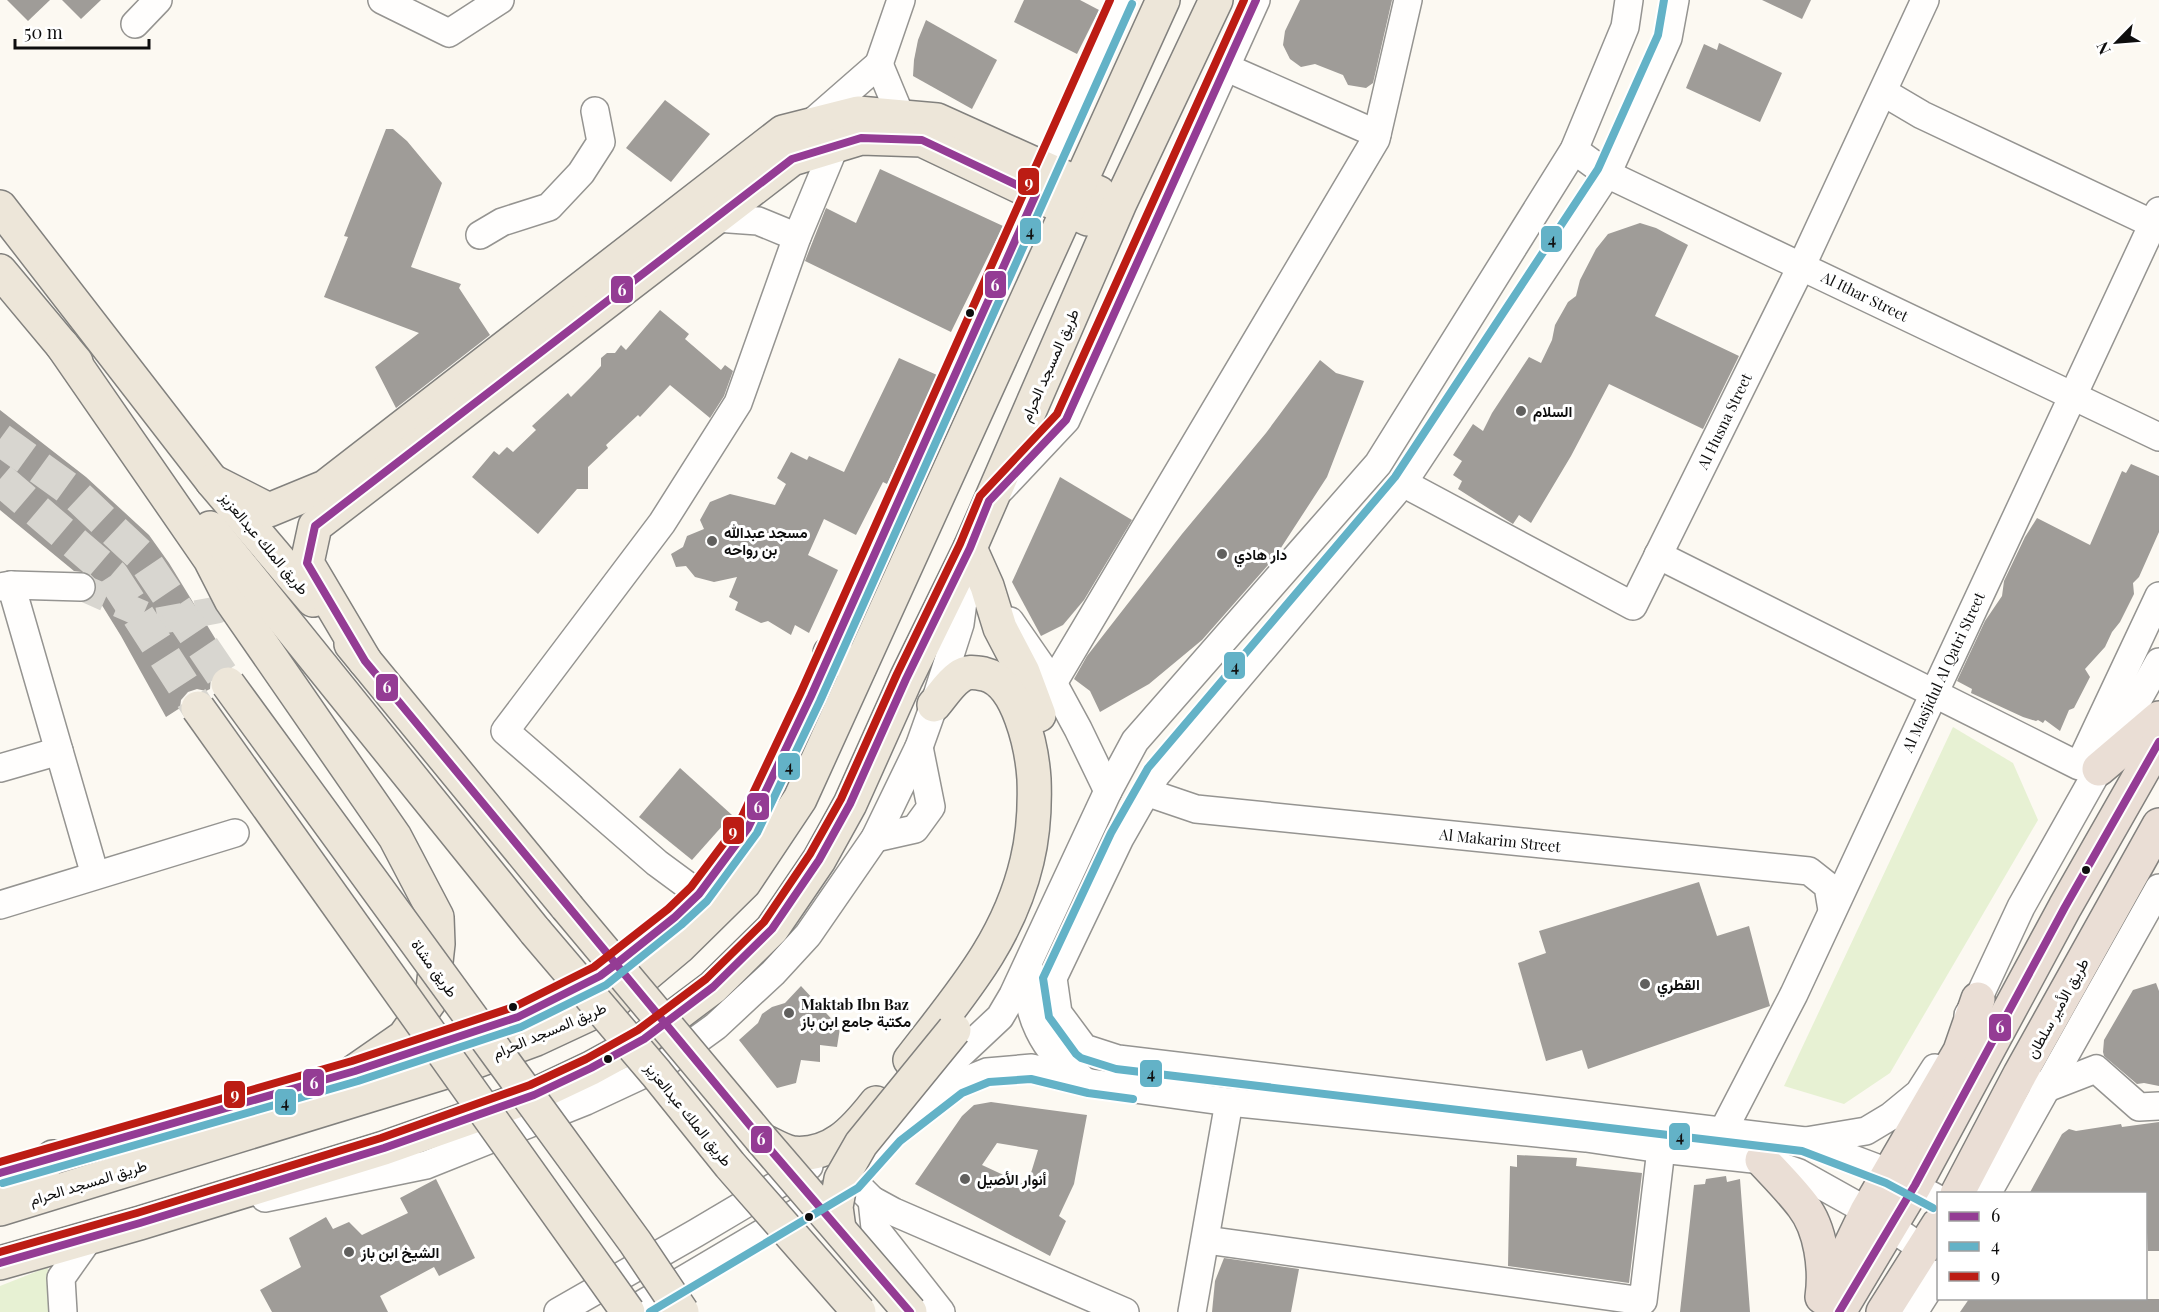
<svg xmlns="http://www.w3.org/2000/svg" width="2159" height="1312" font-family="'Playfair Display',Vazirmatn,serif">
<style>
.green{fill:#e7f1d3}
.building{fill:#9f9c98;fill-rule:evenodd}
.lines{fill:none;stroke-linecap:round;stroke-linejoin:round}
.minor-tunnel{stroke:#d8d6d0;stroke-width:27;stroke-dasharray:27 14;stroke-linecap:butt}
.major-tunnel{stroke:#d8d6d0;stroke-width:33;stroke-dasharray:33 16;stroke-linecap:butt}
.minor-casing{stroke:#959491;stroke-width:30}
.major-casing{stroke:#82817e;stroke-width:36}
.highway-casing{stroke:#82817e;stroke-width:36}
.minor{stroke:#fffefd;stroke-width:27}
.major{stroke:#ede6d9;stroke-width:33}
.highway{stroke:#eaded5;stroke-width:33}
.major-bridge-casing{stroke:#82817e;stroke-width:36;stroke-linecap:butt}
.major-bridge{stroke:#ede6d9;stroke-width:33}
.bus-1-casing{stroke:#fff;stroke-width:12}
.bus-2-casing{stroke:#fff;stroke-width:12}
.bus-3-casing{stroke:#fff;stroke-width:12}
.bus-1{stroke:#943c94;stroke-width:8}
.bus-2{stroke:#63b2c7;stroke-width:8}
.bus-3{stroke:#bc1c14;stroke-width:8}
.bus-dot{fill:#0e0e0e;stroke:#fff;stroke-width:2}
.poi-dot{fill:#61605e;stroke:#fff;stroke-width:2}
.labels{text-anchor:middle;dominant-baseline:central;stroke-width:6;stroke-linejoin:round;paint-order:stroke}
.street-label{font-size:15px;fill:#0e0e0e;stroke:#fff}
.poi-label{font-size:15px;font-weight:bold;fill:#0e0e0e;stroke:#fff;text-anchor:start}
.line-badge{stroke:#fff;stroke-width:2}
.badge-label{font-size:16px;text-anchor:middle;font-weight:bold;fill:#fff}
.pale-badge-label{font-size:16px;text-anchor:middle;font-weight:bold;fill:#111}
</style>
<rect width="100%" height="100%" fill="#fcf9f2"/>
<g class="green">
<path d="M1953,727L2013,763L2038,820L1890,1073L1844,1104L1784,1086Z"/>
<path d="M48,1267L49,1312H0V1286Z"/>
</g>
<g class="building">
<path d="M7,0H50L28,21Z"/>
<path d="M62,0H101L81,19Z"/>
<path d="M1024,0H1080L1099,10L1077,54L1014,22Z"/>
<path d="M1300,0H1392L1373,83L1366,88L1348,85L1343,75L1315,64L1301,67L1290,59L1283,45L1285,31Z"/>
<path d="M1762,0H1811L1802,19Z"/>
<path d="M926,20L997,60L972,109L913,76L914,60L918,40Z"/>
<path d="M1719,43L1782,73L1760,122L1686,88L1704,44L1717,50Z"/>
<path d="M665,100L710,134L671,182L626,148Z"/>
<path d="M386,129H393L407,141L442,183L411,267L461,284L459,288L490,335L396,408L375,367L419,333L324,297L348,237L344,236Z"/>
<path d="M880,169L1003,226L951,332L805,261L826,208L856,223Z"/>
<path d="M1640,223L1656,228L1688,245L1655,316L1739,356L1703,429L1609,384L1571,456L1531,523L1519,515L1513,524L1458,489L1462,481L1453,475L1462,461L1453,455L1473,424L1483,431L1492,413L1529,357L1541,363L1552,340L1555,325L1568,302L1576,296L1580,280L1596,249L1608,234Z"/>
<path d="M660,310L689,334L685,339L721,370L725,365L733,371L724,396L710,418L670,385L640,417L638,415L606,445L608,448L588,467V489H577L538,534L472,477L494,451L499,455L507,447L513,452L536,430L532,426L568,393L571,397L590,378L601,366V358L607,353H615L621,345L626,350Z"/>
<path d="M899,358L937,375L887,484L883,482L856,535L824,519L808,555L838,570L809,633L795,625L791,635L768,621L761,623L735,610L738,602L729,597L737,577L714,582L695,577L686,566L676,567L671,554L683,547L687,536L704,529L700,520L710,502L730,494L775,505L786,484L777,478L791,452L807,460L809,456L844,472Z"/>
<path d="M1320,360L1336,373L1364,381L1327,477L1275,557L1202,640L1149,684L1100,712L1090,691L1074,679L1087,656L1182,534L1266,433Z"/>
<path d="M0,410L86,477L149,535L169,563L232,666L225,665L217,669L211,677L210,689L206,691L197,689L188,692L181,700L180,708L166,717L121,636L95,594L97,587L95,579L89,573L74,571L0,510Z"/>
<path d="M2131,464L2159,476V532L2139,577L2133,583L2134,594L2120,622L2112,632L2105,647L2085,669L2090,677L2074,708L2069,710L2060,731L2045,720L2043,723L2038,720L2036,721L2023,717L1971,693L1972,689L1957,681L1985,621L2002,596L2004,581L2025,537L2037,518L2090,545L2122,471L2126,473Z"/>
<path d="M1060,477L1132,520L1084,600L1063,625L1041,636L1012,582Z"/>
<path d="M680,768L732,815L692,860L639,817Z"/>
<path d="M1699,882L1717,936L1749,926L1770,1006L1588,1069L1582,1050L1546,1061L1518,963L1546,953L1539,931Z"/>
<path d="M2156,983L2159,991V1086L2144,1083L2137,1084L2104,1056L2103,1052L2104,1040L2133,990Z"/>
<path d="M801,986L840,1028L837,1047L820,1045V1062L801,1060L796,1083L777,1088L739,1040L758,1023L762,1014L772,1007L785,1003Z"/>
<path d="M991,1102L1087,1115L1074,1184L1059,1216L1066,1221L1050,1256L915,1184L962,1116L974,1105ZM997,1143L1038,1150L1027,1186L982,1165Z"/>
<path d="M2159,1122V1251H2148L2145,1194H2029L2062,1134L2069,1129L2076,1131L2121,1124L2122,1127Z"/>
<path d="M1517,1155L1577,1158L1576,1166L1642,1173L1629,1283L1508,1266L1510,1166L1517,1167Z"/>
<path d="M1726,1176L1727,1182L1740,1179L1750,1312H1680L1694,1185L1705,1184L1706,1179Z"/>
<path d="M436,1179L475,1258L439,1276L434,1267L380,1296L388,1312H272L260,1290L301,1267L289,1238L326,1217L333,1229L349,1222L362,1235L408,1213L400,1198Z"/>
<path d="M1224,1258L1299,1269L1291,1312H1212L1215,1281Z"/>
<path d="M1969,1299H2159V1312H1960Z"/>
</g>
<g class="lines">
<path class="minor-tunnel" d="M81,587L158,621L217,610L231,600"/>
<g class="major-tunnel">
<path d="M0,439L73,492L142,557L228,684"/>
<path d="M0,479L112,575L198,708"/>
</g>
<g class="minor-casing">
<g id="minor">
<path d="M382,0L449,33L500,0"/>
<path d="M1675,0L1668,38L1607,174L1403,483L1156,775L1120,838L1053,978L1058,1013L1084,1048L1118,1059L1805,1141L1890,1173L1938,1199"/>
<path d="M135,24L158,0"/>
<path d="M879,64L901,0"/>
<path d="M879,64L901,117"/>
<path d="M1225,67L1377,134"/>
<path d="M1883,92L1922,115L2153,224"/>
<path d="M808,126L879,64"/>
<path d="M1574,150L1607,174L2159,437"/>
<path d="M716,218L758,221L797,237"/>
<path d="M480,235L502,222L549,207L581,173L601,142L595,111"/>
<path d="M1403,483L1633,606L1802,265L1925,0"/>
<path d="M1001,489L1066,420L1256,0"/>
<path d="M1658,555L2079,766L2159,596"/>
<path d="M11,585L95,875"/>
<path d="M0,587L11,585L81,587"/>
<path d="M1010,621L1053,683L1078,729L1108,791"/>
<path d="M1053,683L1376,139L1408,0"/>
<path d="M0,768L59,751"/>
<path d="M1146,792L1196,809L1809,871L1828,886L1832,910"/>
<path d="M875,838L915,829L931,807L919,747"/>
<path d="M699,894L657,863L505,731L662,523L738,403L797,237L834,148"/>
<path d="M0,905L235,833"/>
<path d="M1029,968C1023,1012 1044,1053 1080,1077"/>
<path d="M1968,1015L1978,999L2021,907L2159,662"/>
<path d="M2042,1085L2047,1088L2096,1069L2139,1107L2159,1106"/>
<path d="M915,1089L951,1063L1000,1017L1013,995L1108,791L1135,741L1378,464L1574,150L1625,27L1629,0"/>
<path d="M1723,1131L1794,994L2159,211"/>
<path d="M1806,1141L1866,1131L1891,1116L1919,1093L1935,1068"/>
<path d="M0,1173L355,1071L518,1017L600,976L675,917L699,894L748,828L811,696L1122,0"/>
<path d="M852,1180L872,1200L894,1212L1125,1312"/>
<path d="M1987,1194L2159,888"/>
<path d="M265,1198L426,1165L586,1101L661,1066L716,1026L773,973L808,935L875,838L919,747L934,705L960,624L968,564"/>
<path d="M872,1200L875,1228L941,1312"/>
<path d="M1206,1240L1643,1301L1661,1149"/>
<path d="M63,1312L61,1278L90,1237"/>
<path d="M558,1312L696,1233L809,1166"/>
<path d="M629,1312L852,1180L893,1133L957,1084L987,1072L1032,1068L1091,1083L1229,1102L1586,1138L1661,1149L1762,1160L1799,1173L1867,1211L1923,1249"/>
<path d="M1192,1312L1229,1102"/>
<path d="M1914,1312L1938,1274"/>
</g>
</g>
<g class="major-casing">
<g id="major">
<path d="M0,207L212,481L313,600"/>
<path d="M0,271L76,362"/>
<path d="M62,345L210,559L231,600L395,837L437,917L438,944L432,998L404,1037L355,1071"/>
<path d="M212,481L269,510L325,487L783,132L858,113L937,120L1099,193"/>
<path d="M210,528L535,931"/>
<path d="M970,548L987,586L1000,628L1023,672L1039,715"/>
<path d="M351,644L567,907"/>
<path d="M830,653L859,668"/>
<path d="M365,661L307,563L315,526L792,159L861,138L922,140L1088,219"/>
<path d="M910,1060C959,996 1008,942 1027,861C1033,836 1035,805 1034,779C1032,749 1019,682 984,674C974,672 967,671 959,677C949,684 942,696 934,705"/>
<path d="M762,1140C771,1144 782,1151 792,1153C831,1157 854,1131 876,1103"/>
<path d="M0,1202L53,1157"/>
<path d="M0,1209L455,1069L536,1039L611,1004L680,946L744,883L800,799L1163,0"/>
<path d="M0,1263L140,1223L384,1148L534,1095L591,1068L644,1039L713,987L772,929L819,860L850,804L906,679L970,548L1120,203L1216,0"/>
</g>
</g>
<g class="highway-casing">
<g id="highway">
<path d="M2099,769L2159,718"/>
<path d="M1762,1160C1776,1175 1791,1190 1803,1206C1821,1229 1826,1269 1822,1297"/>
<path d="M1957,1194L2020,1074L2159,825"/>
<path d="M1826,1296L1867,1211L1960,1051L1978,999"/>
<path d="M1839,1312L1915,1185L2065,907L2159,742"/>
<path d="M1883,1312L1938,1225"/>
</g>
</g>
<use href="#minor" class="minor"/>
<use href="#major" class="major"/>
<use href="#highway" class="highway"/>
<g class="major-bridge-casing">
<g id="major-bridge">
<path d="M228,684L635,1242L682,1312"/>
<path d="M198,708L628,1312"/>
<path d="M567,907L762,1140L910,1312"/>
<path d="M535,931L656,1073L730,1165L859,1312"/>
<path d="M839,1229L836,1207L841,1179L861,1144L954,1030"/>
</g>
</g>
<use href="#major-bridge" class="major-bridge"/>
<g class="bus-1-casing">
<g id="bus-1">
<path d="M861,138L922,140L1036,194L811,696L748,828L699,894L675,917L616,964L365,661L307,563L315,526L792,159Z"/>
<path d="M616,964L762,1140L910,1312"/>
<path d="M0,1173L355,1071L518,1017L600,976L616,964"/>
<path d="M0,1263L140,1223L384,1148L534,1095L591,1068L644,1039L713,987L772,929L819,860L850,804L906,679L970,548L989,501L1066,420L1256,0"/>
<path d="M1839,1312L1915,1185L2065,907L2159,742"/>
</g>
</g>
<g class="bus-2-casing">
<g id="bus-2">
<path d="M1664,0L1658,35L1598,169L1395,477L1148,768L1111,833L1043,978L1049,1017L1076,1054L1081,1058L1116,1069L1802,1151L1886,1183L1933,1208"/>
<path d="M3,1183L358,1081L521,1027L606,985L681,925L707,901L757,833L820,701L1132,4"/>
<path d="M650,1312L858,1188L900,1141L962,1093L989,1082L1031,1079L1088,1093L1133,1099"/>
</g>
</g>
<g class="bus-3-casing">
<g id="bus-3">
<path d="M0,1162L352,1061L514,1007L594,967L668,909L691,887L739,823L801,692L1110,0"/>
<path d="M0,1252L137,1213L381,1138L530,1085L586,1059L638,1030L706,979L764,922L810,854L841,799L897,674L960,544L980,496L1057,414L1244,0"/>
</g>
</g>
<use href="#bus-1" class="bus-1"/>
<use href="#bus-2" class="bus-2"/>
<use href="#bus-3" class="bus-3"/>
</g>
<g class="bus-dot">
<circle cx="970" cy="313" r="5"/>
<circle cx="2086" cy="870" r="5"/>
<circle cx="513" cy="1007" r="5"/>
<circle cx="608" cy="1059" r="5"/>
<circle cx="809" cy="1217" r="5"/>
</g>
<g class="poi-dot">
<circle cx="1521" cy="411" r="6"/>
<circle cx="712" cy="541" r="6"/>
<circle cx="1222" cy="554" r="6"/>
<circle cx="1645" cy="984" r="6"/>
<circle cx="789" cy="1013" r="6"/>
<circle cx="965" cy="1179" r="6"/>
<circle cx="349" cy="1252" r="6"/>
</g>
<g class="labels">
<g class="street-label">
<text transform="translate(1865 296) rotate(26)">Al Ithar Street</text>
<text transform="translate(1049 365) rotate(-66)">طريق المسجد الحرام</text>
<text transform="translate(1724 421) rotate(-64)">Al Husna Street</text>
<text transform="translate(265 543) rotate(50)">طريق الملك عبدالعزيز</text>
<text transform="translate(1943 672) rotate(-65)">Al Masjidul Al Qatri Street</text>
<text transform="translate(1500 840) rotate(6)">Al Makarim Street</text>
<text transform="translate(435 968) rotate(54)">طريق مشاة</text>
<text transform="translate(2057 1008) rotate(-61)">طريق الأمير سلطان</text>
<text transform="translate(549 1030) rotate(-23)">طريق المسجد الحرام</text>
<text transform="translate(689 1114) rotate(51)">طريق الملك عبدالعزيز</text>
<text transform="translate(88 1182) rotate(-17)">طريق المسجد الحرام</text>
</g>
<g class="poi-label">
<text x="1533" y="411">السلام</text>
<text x="724" y="532">مسجد عبدالله<tspan x="724" dy="17">بن رواحه</tspan></text>
<text x="1234" y="554">دار هادي</text>
<text x="1657" y="984">القطري</text>
<text x="801" y="1004">Maktab Ibn Baz<tspan x="801" dy="17">مكتبة جامع ابن باز</tspan></text>
<text x="977" y="1179">أنوار الأصيل</text>
<text x="361" y="1252">الشيخ ابن باز</text>
</g>
</g>
<g class="line-badge">
<rect x="1017" y="167" width="23" height="29" rx="6" fill="#bc1c14"/>
<rect x="1019" y="217" width="23" height="28" rx="6" fill="#63b2c7"/>
<rect x="1540" y="225" width="23" height="28" rx="6" fill="#63b2c7"/>
<rect x="984" y="270" width="23" height="29" rx="6" fill="#943c94"/>
<rect x="610" y="275" width="24" height="29" rx="6" fill="#943c94"/>
<rect x="1223" y="651" width="23" height="29" rx="6" fill="#63b2c7"/>
<rect x="375" y="673" width="24" height="29" rx="6" fill="#943c94"/>
<rect x="777" y="752" width="24" height="29" rx="6" fill="#63b2c7"/>
<rect x="746" y="792" width="24" height="29" rx="6" fill="#943c94"/>
<rect x="722" y="816" width="23" height="29" rx="6" fill="#bc1c14"/>
<rect x="1988" y="1013" width="24" height="29" rx="6" fill="#943c94"/>
<rect x="1139" y="1059" width="24" height="29" rx="6" fill="#63b2c7"/>
<rect x="302" y="1068" width="23" height="29" rx="6" fill="#943c94"/>
<rect x="223" y="1080" width="23" height="29" rx="6" fill="#bc1c14"/>
<rect x="274" y="1088" width="23" height="28" rx="6" fill="#63b2c7"/>
<rect x="1668" y="1122" width="23" height="29" rx="6" fill="#63b2c7"/>
<rect x="750" y="1125" width="23" height="29" rx="6" fill="#943c94"/>
</g>
<g class="badge-label">
<text x="1029" y="188">9</text>
<text x="995" y="291">6</text>
<text x="622" y="296">6</text>
<text x="387" y="693">6</text>
<text x="758" y="813">6</text>
<text x="733" y="837">9</text>
<text x="2000" y="1033">6</text>
<text x="314" y="1089">6</text>
<text x="235" y="1100">9</text>
<text x="761" y="1145">6</text>
</g>
<g class="pale-badge-label">
<text x="1030" y="237">4</text>
<text x="1552" y="245">4</text>
<text x="1235" y="672">4</text>
<text x="789" y="772">4</text>
<text x="1151" y="1079">4</text>
<text x="285" y="1108">4</text>
<text x="1680" y="1142">4</text>
</g>
<rect x="1937" y="1192" width="210" height="108" fill="#ffffff" stroke="#9f9f9f" stroke-width="1.5"/>
<rect x="1949" y="1212" width="30" height="9" fill="#943c94" stroke="#9f9f9f" stroke-width="1.5"/>
<text x="1991" y="1222" font-size="18" fill="#0e0e0e">6</text>
<rect x="1949" y="1242" width="30" height="9" fill="#63b2c7" stroke="#9f9f9f" stroke-width="1.5"/>
<text x="1991" y="1252" font-size="18" fill="#0e0e0e">4</text>
<rect x="1949" y="1272" width="30" height="9" fill="#bc1c14" stroke="#9f9f9f" stroke-width="1.5"/>
<text x="1991" y="1282" font-size="18" fill="#0e0e0e">9</text>
<g transform="translate(2117 42) rotate(245)" stroke="#ffffff" stroke-width="4.5" paint-order="stroke">
<path d="M0-4.5L10 22L0 15L-10 22Z" fill="#0e0e0e"/>
<text y="-9" font-size="16" font-weight="bold" text-anchor="middle" fill="#0e0e0e">N</text>
</g>
<path d="M15 39v9h134v-9" fill="none" stroke="#0e0e0e" stroke-width="3"/>
<text x="24" y="39" font-size="18" fill="#0e0e0e" stroke="#ffffff" stroke-width="4.5" paint-order="stroke">50 m</text>
</svg>
